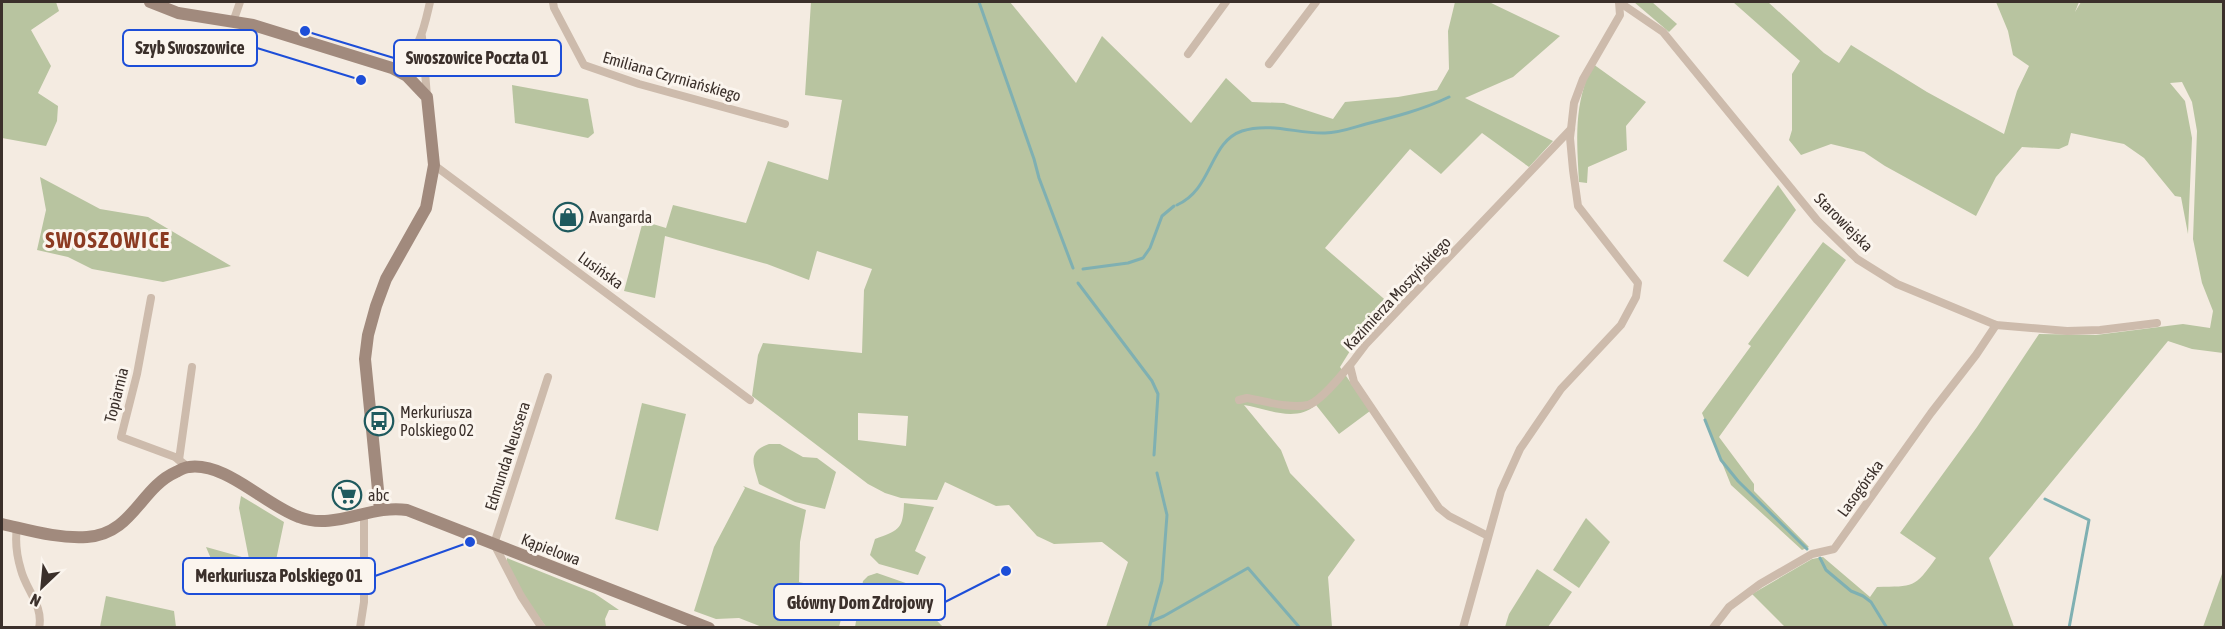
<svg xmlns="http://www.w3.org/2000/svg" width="2225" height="629" font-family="'Asap Condensed',sans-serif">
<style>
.green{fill:#b8c4a0;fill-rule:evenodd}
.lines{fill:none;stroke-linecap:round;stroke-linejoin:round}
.stream{stroke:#7fb0b2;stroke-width:3}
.street{stroke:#cdbbac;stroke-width:8}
.secondary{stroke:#a18a7d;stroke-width:12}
.labels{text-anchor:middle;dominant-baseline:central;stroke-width:6;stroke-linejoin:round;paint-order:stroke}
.street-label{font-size:16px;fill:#3b302b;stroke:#fbf5ee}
.poi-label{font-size:16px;fill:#3b302b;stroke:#fbf5ee;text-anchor:start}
.district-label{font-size:22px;font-weight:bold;letter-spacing:1.5px;fill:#8c3b22;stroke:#fbf5ee}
.leader{fill:none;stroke:#1d4ed8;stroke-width:2}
.callout-dot{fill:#1d4ed8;stroke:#fbf5ee;stroke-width:2}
.callout{fill:#fbf5ee;stroke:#1d4ed8;stroke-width:2}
.callout-label{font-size:18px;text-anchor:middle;font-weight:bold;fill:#3b302b}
</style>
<rect width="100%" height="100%" fill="#f4ebe1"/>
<g class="green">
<path d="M2,2H56L59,11L31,30L51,66L38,93L58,106L57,121L46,146L2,138Z"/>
<path d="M811,2H1010L1076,83L1102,36L1191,123L1226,78L1252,102L1284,103L1333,119L1345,102L1398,97L1437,90L1449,69L1448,31L1455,2H1489L1560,36L1513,77L1465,98L1553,141L1529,167L1482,133L1441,174L1410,149L1325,248L1390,304L1360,335L1340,367L1370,411L1339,434L1316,405C1295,423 1268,409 1244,405L1281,450L1290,473L1355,540L1328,577L1332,627H1106L1128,562L1102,542L1054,544L1037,536L1009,505L996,506L945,482L937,500L901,498L885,493L868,484L752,396L758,355L763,343L862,353L864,290L872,269L817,251L809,280L767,264L665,236L655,298L624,291L643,221L666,228L673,205L746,223L768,161L828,180L842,100L805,95ZM858,413L908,416L906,446L858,440Z"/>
<path d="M1634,2H1652L1677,24L1669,32Z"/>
<path d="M1733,2H1768L1824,53L1839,63L1851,45L1927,92L2004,134L2017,91L2029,66L2013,55L2008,31L1996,2H2079L2075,12L2081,2H2223V353L2192,349L2168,341L1989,558L2014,627H1785L1752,594L1812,559L1823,557L1870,597L1877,587C1914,586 1914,589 1936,558L1900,533L1977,427L2039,334L2096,335L2183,324L2210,328L2213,311L2202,283L2193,239L2197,131L2192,102L2182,82L2170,83L2185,101L2192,138L2188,234L2181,197L2175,196L2144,158L2124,144L2071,133L2068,145L2059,149L2022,147L1996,177L1976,216L1885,166L1864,152L1831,144L1801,155L1789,140L1792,130V74L1800,61Z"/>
<path d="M1593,64L1646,102L1626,126L1627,150L1588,167L1587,183L1579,182C1577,139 1573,105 1593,64Z"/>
<path d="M512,85L588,99L594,133L588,138L515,123Z"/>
<path d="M40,177L100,209L148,217L231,266L163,282L92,269L68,257L37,250L46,210Z"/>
<path d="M1778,185L1796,210L1748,277L1723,261Z"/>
<path d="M1823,242L1846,260L1719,437L1754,484V491L1809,547L1802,550L1731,485L1702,413L1751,346L1748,344Z"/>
<path d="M642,403L686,414L658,531L615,519Z"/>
<path d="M769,444H780L803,457L817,458L836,472L825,509L795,502L759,484C754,465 746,452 769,444Z"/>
<path d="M743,486L806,510L800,542L799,582L836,590L842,585L848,592L839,627H762L739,618L716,619L694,611L714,547L745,488Z"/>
<path d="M241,496L284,522L275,565L249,559L252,593L218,590L220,580L206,547L249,559L239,508Z"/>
<path d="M904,503L934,507L915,551L926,557L918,575L879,564L870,555L875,539C899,530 903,530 904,503Z"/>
<path d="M1586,518L1610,542L1579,588L1553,570Z"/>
<path d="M507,558L594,593L619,610H609L605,619L606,627H546C537,614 505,572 507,558Z"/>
<path d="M1537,569L1572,592L1548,627H1505L1509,614Z"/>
<path d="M2223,571V627H2203Z"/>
<path d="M877,573L920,588C923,605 931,615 943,627H855L863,581L868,576Z"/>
<path d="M106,596L174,611L176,627H100Z"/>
</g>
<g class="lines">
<g class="stream">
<path d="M979,2L1034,159L1039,178L1073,268"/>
<path d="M1177,205C1213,189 1209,142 1242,131C1270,122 1298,134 1325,133C1339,133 1352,128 1366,124C1394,117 1422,110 1449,97"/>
<path d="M1083,269L1128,263L1143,258L1150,248L1162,216L1174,206"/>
<path d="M1078,283L1152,381L1158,394L1154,455"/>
<path d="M1705,420L1721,460L1738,481L1807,549"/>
<path d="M2045,499L2089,520L2069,628"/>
<path d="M1820,558L1826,570L1851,591L1863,596L1871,602L1887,628"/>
<path d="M1152,621L1164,616L1248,568L1300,628"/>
<path d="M1149,628L1162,581L1167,515L1157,473"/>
</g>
<g class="street">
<path d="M553,2L554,8L584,65L639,84L785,124"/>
<path d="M1619,2L1663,32L1817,220L1857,259L1897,284L1996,325L2067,331L2100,330L2157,323"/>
<path d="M233,22L240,2"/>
<path d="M422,37L427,96"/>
<path d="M1188,54L1226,2"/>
<path d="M1269,64L1316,2"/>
<path d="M392,68C420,55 424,28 430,2"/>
<path d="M434,165L750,400"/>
<path d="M151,298L137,374L121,437L175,457L188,467"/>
<path d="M1350,366L1354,382L1439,508L1449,516L1488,536"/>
<path d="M1239,400L1247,398C1265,401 1289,409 1308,405C1323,401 1356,358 1366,344L1571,129"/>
<path d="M179,460L192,367"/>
<path d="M17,527C15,541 17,557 21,570C26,590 44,606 39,628"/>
<path d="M360,628L364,602V514"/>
<path d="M542,628L521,596L494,544L548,377"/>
<path d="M1463,628L1501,491L1520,449L1561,389L1621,325L1636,297L1638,283L1578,206L1573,170L1570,138L1574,103L1583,79L1620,15L1619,2"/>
<path d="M1713,628L1729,607L1760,584L1812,554L1834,549L1931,413L1976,355L1996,325"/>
</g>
<g class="secondary">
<path d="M150,2L178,13L253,25L392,68L407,76L427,97L434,165L426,208L386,279L376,306L368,335L365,359L380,510"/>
<path d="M2,524C29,530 58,539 87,537C133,534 140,488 176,472C180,470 185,467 189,467C226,462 265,505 299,517C334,531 371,504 407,510L709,628"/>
</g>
</g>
<defs>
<g id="shop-ring" transform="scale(1.5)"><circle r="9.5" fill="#fbf5ee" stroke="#1f5a5e" stroke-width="1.5"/><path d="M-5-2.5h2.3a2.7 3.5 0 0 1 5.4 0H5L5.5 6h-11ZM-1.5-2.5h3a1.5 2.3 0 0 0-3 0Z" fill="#1f5a5e"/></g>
<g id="bus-ring" transform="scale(1.5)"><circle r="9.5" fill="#fbf5ee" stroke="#1f5a5e" stroke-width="1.5"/><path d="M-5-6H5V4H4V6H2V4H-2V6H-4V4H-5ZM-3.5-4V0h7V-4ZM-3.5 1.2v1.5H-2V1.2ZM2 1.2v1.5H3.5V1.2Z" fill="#1f5a5e"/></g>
<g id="supermarket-ring" transform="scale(1.5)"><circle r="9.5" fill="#fbf5ee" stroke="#1f5a5e" stroke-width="1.5"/><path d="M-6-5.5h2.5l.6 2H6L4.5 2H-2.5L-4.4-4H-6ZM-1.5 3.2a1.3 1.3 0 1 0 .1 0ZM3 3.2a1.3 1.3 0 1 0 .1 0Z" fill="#1f5a5e"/></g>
</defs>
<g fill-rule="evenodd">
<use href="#shop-ring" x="568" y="217"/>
<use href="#bus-ring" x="379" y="421"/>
<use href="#supermarket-ring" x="347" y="495"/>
</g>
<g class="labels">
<g class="street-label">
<text transform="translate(672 76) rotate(16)">Emiliana Czyrniańskiego</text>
<text transform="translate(1844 222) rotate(45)">Starowiejska</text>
<text transform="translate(601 270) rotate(36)">Lusińska</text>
<text transform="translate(1397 293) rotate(-47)">Kazimierza Moszyńskiego</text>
<text transform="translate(116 395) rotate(-76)">Topiarnia</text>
<text transform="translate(507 456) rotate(-72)">Edmunda Neussera</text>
<text transform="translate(1860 488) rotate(-54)">Lasogórska</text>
<text transform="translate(551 549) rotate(21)">Kąpielowa</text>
</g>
<g class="poi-label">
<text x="589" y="217">Avangarda</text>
<text x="400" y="412">Merkuriusza<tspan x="400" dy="18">Polskiego 02</tspan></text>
<text x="368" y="495">abc</text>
</g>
<g class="district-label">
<text x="108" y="240">SWOSZOWICE</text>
</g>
</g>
<path class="leader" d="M361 80L257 48M305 31L394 58M470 542L375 576M1006 571L945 602"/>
<g class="callout-dot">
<circle cx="361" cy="80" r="6"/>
<circle cx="305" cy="31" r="6"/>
<circle cx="470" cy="542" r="6"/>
<circle cx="1006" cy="571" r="6"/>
</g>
<g class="callout">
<rect x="123" y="30" width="134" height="36" rx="6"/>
<rect x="394" y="40" width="167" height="36" rx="6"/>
<rect x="183" y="558" width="192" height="36" rx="6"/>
<rect x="774" y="584" width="171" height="36" rx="6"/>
</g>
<g class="callout-label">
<text x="190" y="54">Szyb Swoszowice</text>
<text x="477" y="64">Swoszowice Poczta 01</text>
<text x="279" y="582">Merkuriusza Polskiego 01</text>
<text x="860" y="609">Główny Dom Zdrojowy</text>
</g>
<rect width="2225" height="629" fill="none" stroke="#3b302b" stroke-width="6"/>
<g transform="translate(42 587) rotate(206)" stroke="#fbf5ee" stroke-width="4.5" paint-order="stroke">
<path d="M0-4.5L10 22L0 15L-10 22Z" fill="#3b302b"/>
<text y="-9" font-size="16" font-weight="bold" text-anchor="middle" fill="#3b302b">N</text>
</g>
</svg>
